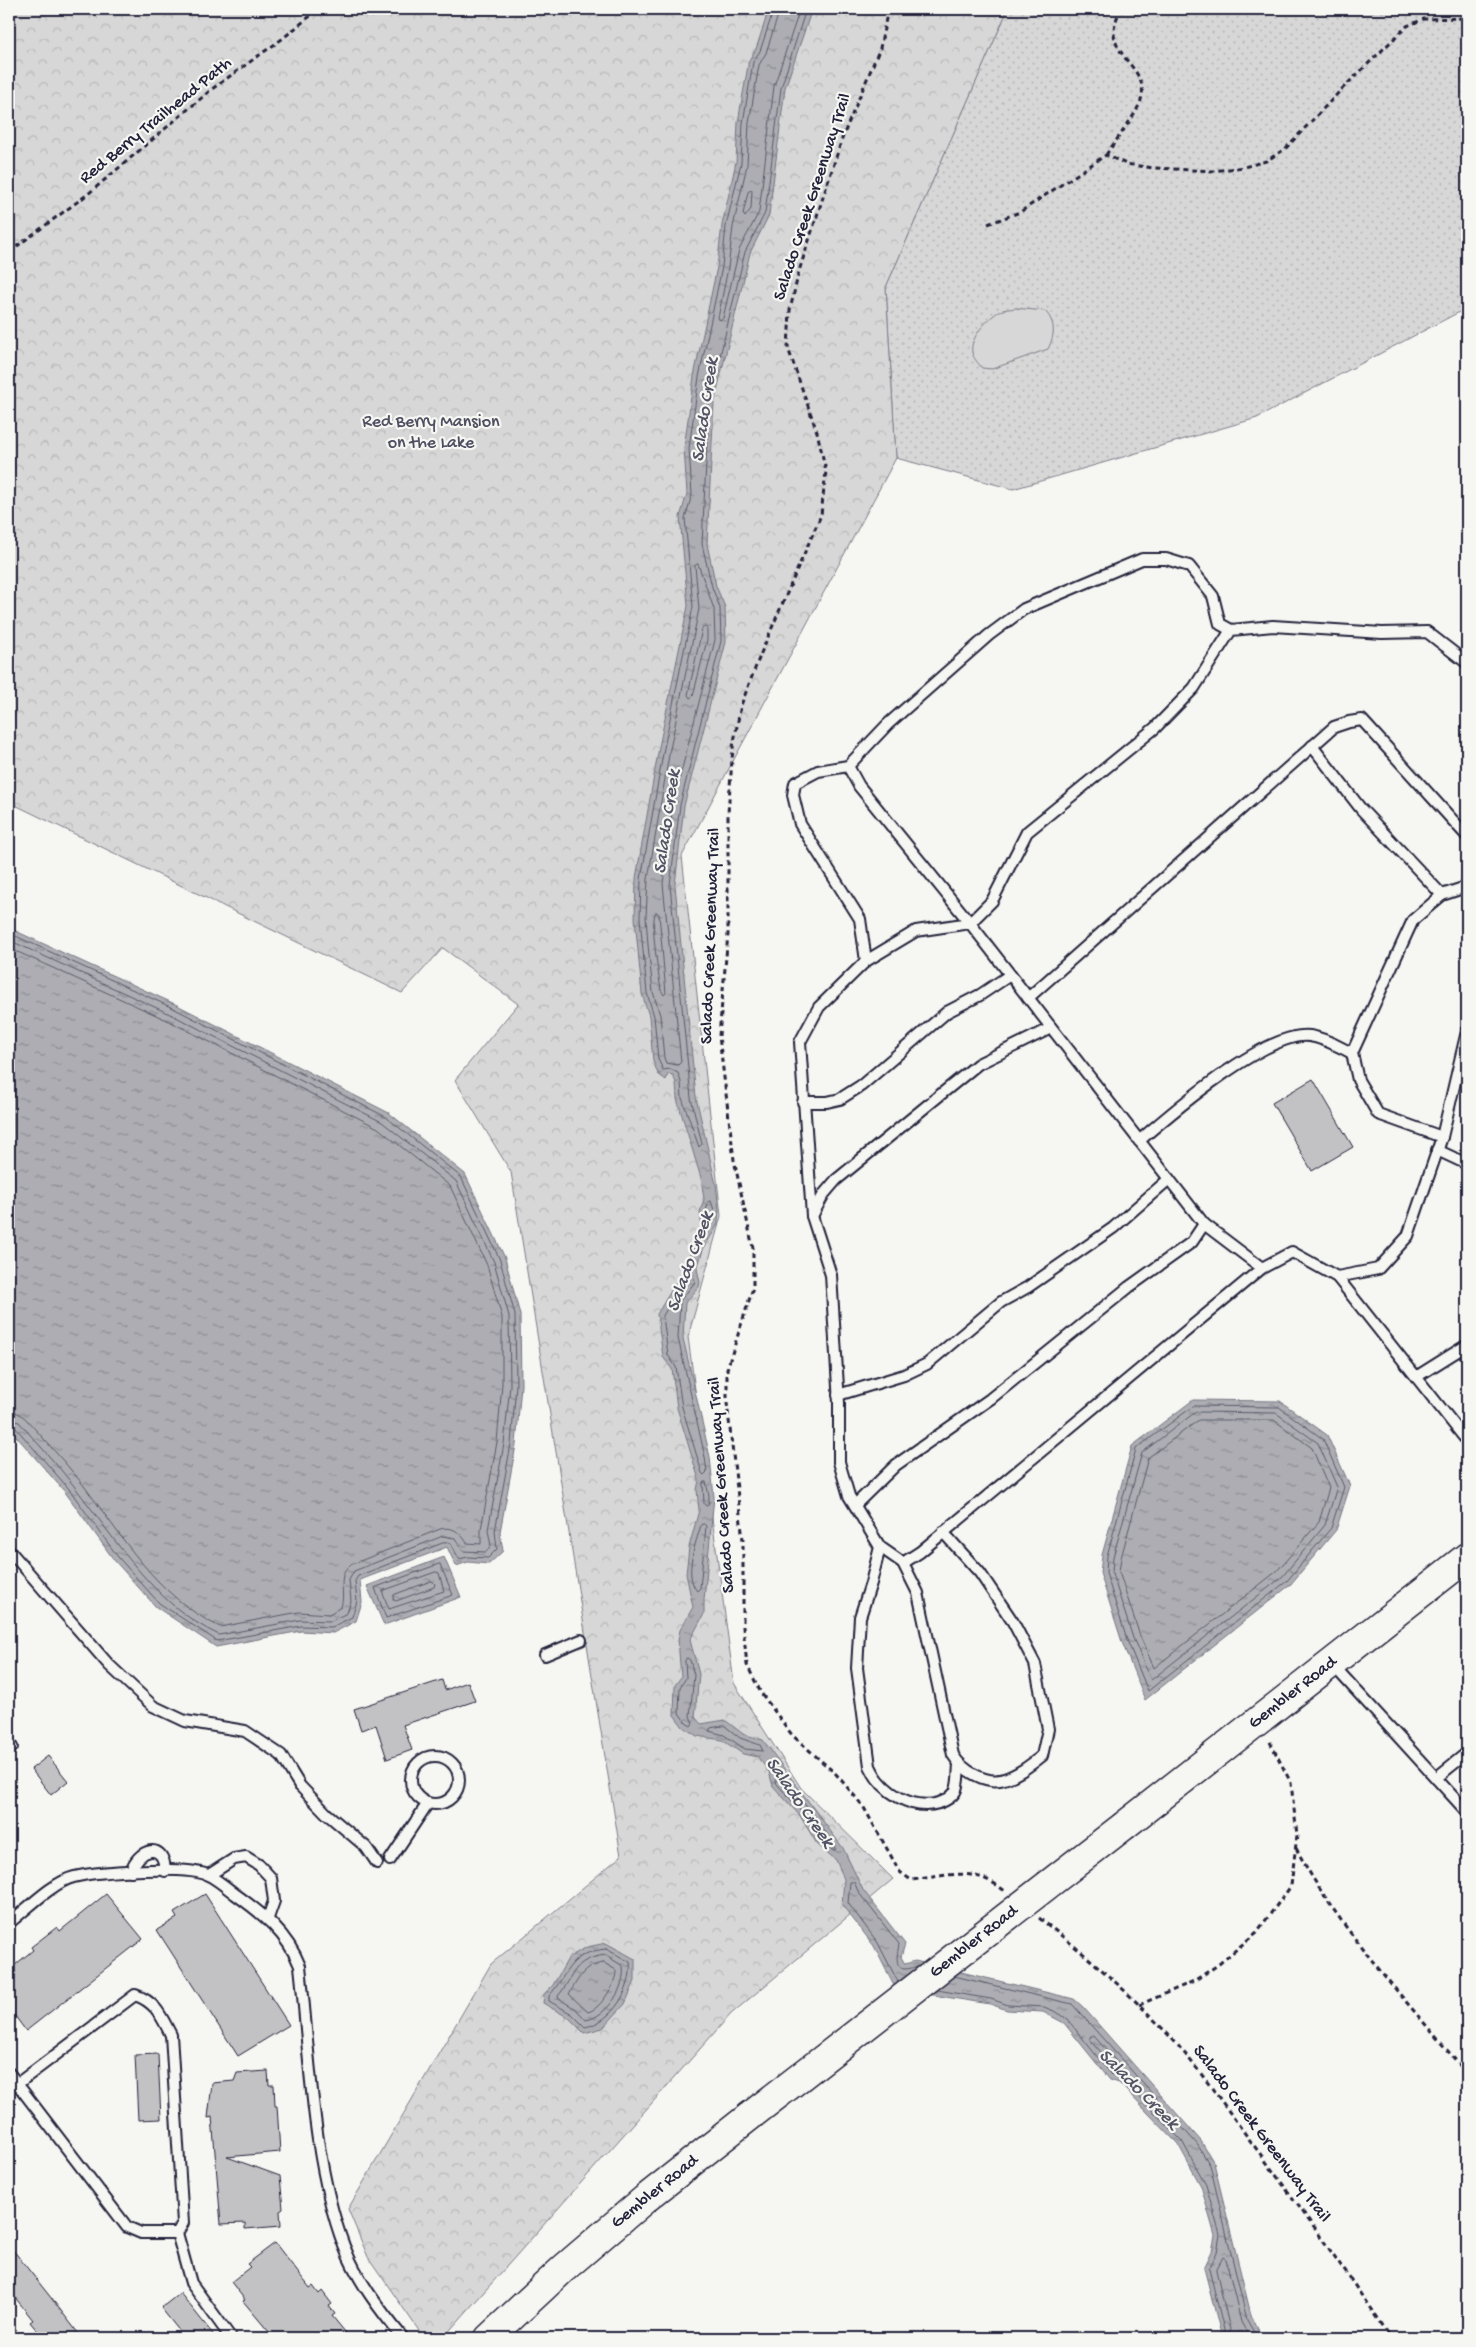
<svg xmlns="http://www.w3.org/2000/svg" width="1476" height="2347" font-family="'Gochi Hand',sans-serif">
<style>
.grass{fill:url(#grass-dots);stroke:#7c7c89}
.forest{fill:url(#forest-crowns);stroke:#7c7c89}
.pitch{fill:#d7d7d7;stroke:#7c7c89}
.water{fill:url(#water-ripples);stroke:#757583}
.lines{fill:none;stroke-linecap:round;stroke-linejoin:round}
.shore{stroke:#5a5a6b;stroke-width:1}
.building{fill:#c2c2c4;stroke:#22223b}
.lane-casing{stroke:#22223b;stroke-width:14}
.secondary-casing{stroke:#22223b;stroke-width:31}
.path{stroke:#22223b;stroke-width:3;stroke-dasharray:5 4;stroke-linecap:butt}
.lane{stroke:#f6f6f2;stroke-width:10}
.secondary{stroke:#f6f6f2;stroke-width:28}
.secondary-bridge-casing{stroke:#22223b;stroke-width:31;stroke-linecap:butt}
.secondary-bridge{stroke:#f6f6f2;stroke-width:28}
.labels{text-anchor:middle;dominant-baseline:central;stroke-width:4.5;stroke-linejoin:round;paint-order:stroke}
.street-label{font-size:18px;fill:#22223b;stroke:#f6f6f2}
.park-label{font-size:18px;fill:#4f4f62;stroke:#f6f6f2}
.water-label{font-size:19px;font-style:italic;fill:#535365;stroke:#f6f6f2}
</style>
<defs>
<pattern id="grass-dots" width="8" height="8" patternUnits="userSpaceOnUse" patternTransform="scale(1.25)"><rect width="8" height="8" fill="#d7d7d7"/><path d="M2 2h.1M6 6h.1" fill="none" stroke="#b8b8b9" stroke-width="1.8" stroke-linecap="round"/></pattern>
<pattern id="forest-crowns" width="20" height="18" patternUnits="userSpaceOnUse" patternTransform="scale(1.25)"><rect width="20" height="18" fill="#d7d7d7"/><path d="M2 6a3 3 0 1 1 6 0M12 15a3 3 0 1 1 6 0" fill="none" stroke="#b8b8b9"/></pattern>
<pattern id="water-ripples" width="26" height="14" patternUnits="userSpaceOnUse" patternTransform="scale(1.25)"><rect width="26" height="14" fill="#adadb3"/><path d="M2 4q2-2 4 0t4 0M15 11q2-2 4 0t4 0" fill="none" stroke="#8c8c93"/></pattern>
</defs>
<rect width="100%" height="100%" fill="#f6f6f2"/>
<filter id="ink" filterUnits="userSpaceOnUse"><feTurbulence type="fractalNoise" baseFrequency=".02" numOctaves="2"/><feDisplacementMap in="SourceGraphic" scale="10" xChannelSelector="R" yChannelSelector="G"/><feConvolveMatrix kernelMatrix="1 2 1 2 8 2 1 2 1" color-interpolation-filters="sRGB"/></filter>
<g filter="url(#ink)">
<path class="grass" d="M1008,9H1467V308L1257,418L1013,489L896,458L886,287Z"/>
<path class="forest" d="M9,9H1008L886,287L896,458L682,856L721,1216L688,1337L734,1683L801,1788L893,1879L731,2014L443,2338H424L368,2257L348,2209L491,1964L621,1856L511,1172L455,1080L518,1004L443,948L402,993L9,802Z"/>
<path class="pitch" d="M1015,308L1045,311C1056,323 1055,335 1048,349L992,369L982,368C978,363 973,358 972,352C969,338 989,317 1000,311C1004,309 1011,309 1015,308Z"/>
<g class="water">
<path d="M769,9H812L785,88L769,215L750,253L714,403L707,544L716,586L725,607L726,642L684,806L675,885L696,1097L716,1185L719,1210L718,1224L703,1250L697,1269L700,1282L699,1287L685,1303L683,1338L710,1457L714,1497L704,1600V1614L690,1640L699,1674L695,1717L701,1724L725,1720L743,1734L763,1740L843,1848L863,1890L905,1944L901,1957L905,1964L915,1961L1074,1999L1083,2007L1201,2141L1214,2163L1252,2319L1263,2338H1222L1204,2268L1212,2251L1215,2236L1201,2186L1178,2144L1119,2083L1110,2080L1064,2023L1043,2012L1007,2010L990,2004L901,1990L893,1984L874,1946L842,1905L844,1879L836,1860L817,1844L800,1816L773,1786L769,1772L758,1757L743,1754L722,1740L697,1736L683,1727L674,1715L675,1685L681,1677L678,1640L680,1630L693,1607L686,1574L689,1547L699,1510L697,1490L699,1480L677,1408L672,1369L663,1357L657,1314L680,1276L702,1229L700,1212L704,1199L701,1178L677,1099L676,1083L673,1075L668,1074L666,1080L658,1074L653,1061L649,1016L642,994L635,918L636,878L659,747L688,606L680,517L687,494L684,448L694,376L717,267L722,225L736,162L738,122L749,60L756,49Z"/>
<path d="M9,928L177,1005L389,1113L465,1174L505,1258L520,1315L521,1385L516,1445L500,1532L503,1551L489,1564L468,1562L456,1566L447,1547L360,1580L362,1602L356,1621L333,1633L301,1631L216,1647L156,1607L114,1560L65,1492L9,1428Z"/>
<path d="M1193,1400L1280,1401L1327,1435L1350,1486L1336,1530L1290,1585L1145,1700L1122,1642L1100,1573L1102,1555L1132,1446Z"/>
<path d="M444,1557L461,1597L384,1625L367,1586Z"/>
<path d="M606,1943L635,1959V1981L625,2004L603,2028L584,2033L569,2018L543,2003L544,1994L553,1985L569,1957L587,1947Z"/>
</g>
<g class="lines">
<g class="shore">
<path d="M774,9L760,51L753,62L743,123L741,163L726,226L722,267L699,377L689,448L692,495L685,518L693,607L664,748L641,879L640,918L647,993L654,1016L658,1059L663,1070L670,1069L678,1073L681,1082L682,1098L699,1147L702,1144L691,1098L670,885L680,805L721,641L720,608L712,587L702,544L709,402L745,252L765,213L781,88L806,9"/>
<path d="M780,9L766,53L759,65L749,123L747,165L733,227L728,268L718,318L720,320L723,318L739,250L759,212L774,86L800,9"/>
<path d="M752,190L751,209L745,217L743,214L748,192Z"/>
<path d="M698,564L714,609L715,640L673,804L663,884L681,1062L678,1065L666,1063L664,1058L660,1015L653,992L648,945L646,917L648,879L670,749L699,609L695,566Z"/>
<path d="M705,627L707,629V640L693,696L690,698L688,695L702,629Z"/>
<path d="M656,912L659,914L666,993L664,995L661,990C659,977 649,920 656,912Z"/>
<path d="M9,933L175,1009L386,1117L461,1177L500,1260L515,1315L516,1385L511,1444L495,1531L497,1549L488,1558L468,1557L459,1559L451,1544L445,1542L358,1576L355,1581L357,1601L352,1617L332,1627L301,1626L217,1641L159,1603L118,1557L69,1489L15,1427L9,1425"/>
<path d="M9,940L172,1015L382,1122L456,1181L494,1262L509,1316L510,1385L504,1444L488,1530L491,1546L486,1552L463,1551L455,1538L443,1536L354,1571L349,1580L351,1601L347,1613L331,1621L300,1620L219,1635C153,1604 117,1541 74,1486C57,1464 37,1443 19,1422L9,1419"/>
<path d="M9,948L169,1021L378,1128L450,1186L487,1265L502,1317V1384L497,1442L481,1529V1544L467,1543C460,1532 453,1526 440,1529L350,1565C336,1577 346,1592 341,1607L329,1614L299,1612L220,1627C157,1597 122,1536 81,1482C63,1460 44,1439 25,1418L18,1413L9,1411"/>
<path d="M711,1201L714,1210L713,1222L710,1225L707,1223L706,1212L708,1202Z"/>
<path d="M690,1270L692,1271L695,1282L680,1301L678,1338L705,1457L707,1472L704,1475L702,1473L682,1407L676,1367L668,1355L663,1316Z"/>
<path d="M1194,1406L1279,1407L1323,1439L1344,1487L1331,1528L1287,1581L1148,1691L1127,1640L1106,1573L1107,1556L1136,1449Z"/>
<path d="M1196,1412L1276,1413L1318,1443L1337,1487L1325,1525L1282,1577L1151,1680L1133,1638L1112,1573L1113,1557L1142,1453Z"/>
<path d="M1199,1420H1274L1312,1448L1329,1488L1319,1522L1277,1571L1154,1668L1140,1636L1119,1572L1121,1558L1148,1458Z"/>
<path d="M706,1482L709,1496L708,1505L706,1506L704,1504L703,1483Z"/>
<path d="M704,1524L706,1526L700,1588L697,1591C683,1574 696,1543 701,1525Z"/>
<path d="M440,1564L453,1595L386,1618L375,1588Z"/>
<path d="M436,1572L439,1573L444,1591L389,1609L383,1594V1591Z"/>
<path d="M432,1581L435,1584L434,1587L396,1601L393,1599L394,1595Z"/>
<path d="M687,1658L690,1660L694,1675L690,1716L693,1723L691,1726L686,1723L679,1713L680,1687L686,1678L685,1661Z"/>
<path d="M725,1726L740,1738L760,1745L763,1751L745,1749L724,1735L709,1731L711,1728Z"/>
<path d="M775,1769H778L836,1846L835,1850H832L821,1840L803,1813L777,1784Z"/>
<path d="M606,1949L630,1962C633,1989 612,2022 585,2027L572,2014L549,2001V1996C570,1972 568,1953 606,1949Z"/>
<path d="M605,1955L623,1966C626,1987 608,2016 586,2020L576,2009L559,1999L558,1996C576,1975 571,1960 605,1955Z"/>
<path d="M604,1963L616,1970C617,1982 601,2009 588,2012L569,1994C579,1978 584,1965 604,1963Z"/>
<path d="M954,1976L1072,2004L1197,2144L1210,2165L1247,2320L1257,2338"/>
<path d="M898,1982L878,1943L848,1903L850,1882H854L859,1893L899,1944C898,1951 893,1968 905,1969C909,1969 914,1967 917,1967"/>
<path d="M937,1990L991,1999L1008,2005L1044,2007L1054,2011L1068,2020L1112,2075L1123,2080L1182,2141L1206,2185L1220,2235L1217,2252L1209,2269L1226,2338"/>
<path d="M1091,2036H1094L1121,2067V2070H1116L1090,2039Z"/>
<path d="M1232,2338L1216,2270L1223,2257L1226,2259L1241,2322L1250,2338"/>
</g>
</g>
<g class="building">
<path d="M1313,1079L1353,1147L1312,1171L1272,1103Z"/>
<path d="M442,1680L445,1690L468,1682L475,1701L403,1725L412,1750L387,1759L376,1725L361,1730L354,1709Z"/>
<path d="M48,1756L68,1781L51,1795L31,1769Z"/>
<path d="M106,1894L143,1939L26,2031L9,2008V1970L33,1950L31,1947L57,1927L60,1931Z"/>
<path d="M205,1894L289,2025L238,2056L157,1930L177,1918L174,1913Z"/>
<path d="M158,2054L161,2119L138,2120L135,2055Z"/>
<path d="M268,2071L269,2085H274L275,2106H277L280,2152L227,2157L280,2176L283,2209L280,2211L281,2226L245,2229V2223L221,2224L212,2117L208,2118L212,2083L234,2081L237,2073Z"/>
<path d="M275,2243L310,2288L313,2286L319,2294L322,2291L332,2304L329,2306L335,2314L332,2316L350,2338H274L243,2301L245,2300L231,2282L250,2267L247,2264Z"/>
<path d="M9,2245L48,2294L82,2338H43L30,2322L33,2320L9,2290Z"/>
<path d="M180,2293L216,2338H185L161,2308Z"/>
</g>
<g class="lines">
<g class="lane-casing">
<g id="lane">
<path d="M1312,746L1361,809L1442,895"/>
<path d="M848,766L859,786L970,923L992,901L1027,832L1155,728L1194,688L1231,630L1273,626L1382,633L1427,632L1467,663"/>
<path d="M866,961L860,919L800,824L793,795L795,783L818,771L848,766L888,724L989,635L1024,609L1142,559H1166L1189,566L1213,596L1220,624L1231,630"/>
<path d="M1028,998L1334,727L1349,722L1362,720L1467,836"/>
<path d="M803,1102H827L840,1099L862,1085L947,1012L980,995L1010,975"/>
<path d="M1442,1137L1378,1114L1358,1080L1352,1053L1413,920L1442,895L1463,888L1467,889"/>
<path d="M1139,1141C1171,1113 1268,1030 1310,1036C1325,1038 1339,1047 1352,1053"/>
<path d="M1437,1150L1467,1164"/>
<path d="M812,1216L824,1194L836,1180L978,1064L1051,1028"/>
<path d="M1262,1268L1204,1224L970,923L916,931L866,961L819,1007L800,1042L812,1216L831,1275L839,1403V1462L849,1496L880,1547L903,1563L920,1552L1262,1268L1292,1252L1337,1277L1467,1441"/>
<path d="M1337,1277L1378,1269L1408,1236L1442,1137L1467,1031"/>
<path d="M1416,1377L1467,1345"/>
<path d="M838,1395L904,1375L927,1364L1001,1302L1028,1287L1113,1228L1169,1179"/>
<path d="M855,1505L896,1465L990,1399L1129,1287L1192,1242L1204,1224"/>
<path d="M880,1547L871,1583L860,1617L857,1668L870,1766C881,1791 911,1811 939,1803C945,1801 951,1798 955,1792C959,1785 958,1772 959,1765"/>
<path d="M9,1550L109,1665L153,1706L185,1721L245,1731L281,1755L300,1786L327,1814L366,1847L377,1863"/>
<path d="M903,1563L918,1593L953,1755C962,1770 986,1785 1004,1779C1018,1775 1030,1765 1042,1756L1048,1729L1035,1664L1013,1622L980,1573L943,1532"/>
<path d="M545,1655L581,1640"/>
<path d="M1332,1664L1467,1812"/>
<path d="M9,1743L12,1747L9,1750"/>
<circle cx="435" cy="1780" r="24"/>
<path d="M1436,1778L1467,1753"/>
<path d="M390,1860L428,1803"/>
<path d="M131,1871C138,1849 164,1840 165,1871"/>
<path d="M209,1875L234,1859L246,1857L259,1865L271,1878L274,1901L268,1918"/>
<path d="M9,1923C26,1910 53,1882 74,1877C98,1871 189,1865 210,1876C219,1881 227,1888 235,1894C263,1914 287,1933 300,1966C310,2056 312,2161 344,2246C357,2280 380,2310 403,2338"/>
<path d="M9,2073L127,2227L141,2233H177L183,2223L171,2035C161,2016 156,2002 135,1995L17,2084"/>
<path d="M177,2233L191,2283L231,2338"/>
</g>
</g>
<g class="secondary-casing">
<g id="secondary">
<path d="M1125,1825L1467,1557"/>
<path d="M489,2338L563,2269L645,2199L750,2116"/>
</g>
</g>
<g class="path">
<path d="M888,9L880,48L843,136L799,271L790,310L788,348L817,432L826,471L821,515L761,653L741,705L733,747L728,813V934L719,1036L734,1160L753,1248V1288L727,1369V1403L743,1540V1627L747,1665L761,1693L792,1735L836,1774L863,1806L900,1872L911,1880C949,1876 972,1865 1005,1891"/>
<path d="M1106,155C1115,141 1137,114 1141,100C1150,71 1113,58 1114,31C1114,24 1118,16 1120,9"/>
<path d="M988,224L1020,212L1106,155L1126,164L1153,168L1213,171L1244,167L1266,161L1285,149L1341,90L1407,26L1424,19L1467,18"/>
<path d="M9,252L88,194L212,89L282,39L319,9"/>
<path d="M1296,1848C1337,1928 1409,2003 1467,2074"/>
<path d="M1039,1918C1083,1952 1123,1987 1161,2027C1195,2062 1223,2104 1252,2143C1300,2207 1346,2271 1390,2338"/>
<path d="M1139,2005L1194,1981L1219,1964L1257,1932L1291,1886L1297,1835L1291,1783L1269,1740"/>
</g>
<use href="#lane" class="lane"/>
<use href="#secondary" class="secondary"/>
<g class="secondary-bridge-casing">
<path id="secondary-bridge" d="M750,2116L1125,1825"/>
</g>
<use href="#secondary-bridge" class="secondary-bridge"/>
</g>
</g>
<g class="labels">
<g class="street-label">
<text transform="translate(156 121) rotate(-39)">Red Berry Trailhead Path</text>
<text transform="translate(813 197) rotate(-72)">Salado Creek Greenway Trail</text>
<text transform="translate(711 936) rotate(-88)">Salado Creek Greenway Trail</text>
<text transform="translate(722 1485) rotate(-94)">Salado Creek Greenway Trail</text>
<text transform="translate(1293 1693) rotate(-38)">Gembler Road</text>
<text transform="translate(974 1942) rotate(-38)">Gembler Road</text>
<text transform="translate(1261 2134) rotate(53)">Salado Creek Greenway Trail</text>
<text transform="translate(655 2192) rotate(-39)">Gembler Road</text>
</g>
<g class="park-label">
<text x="431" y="422">Red Berry Mansion<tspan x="431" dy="21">on the Lake</tspan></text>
</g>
<g class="water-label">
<text transform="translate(706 410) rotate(-82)">Salado Creek</text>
<text transform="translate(668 822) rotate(-82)">Salado Creek</text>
<text transform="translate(691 1262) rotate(-70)">Salado Creek</text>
<text transform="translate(799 1803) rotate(55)">Salado Creek</text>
<text transform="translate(1138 2090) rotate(45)">Salado Creek</text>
</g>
</g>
<rect width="1476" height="2347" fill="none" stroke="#f6f6f2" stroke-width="30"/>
<rect x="15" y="15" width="1446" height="2317" fill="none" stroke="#22223b" stroke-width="2" filter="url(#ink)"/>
</svg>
